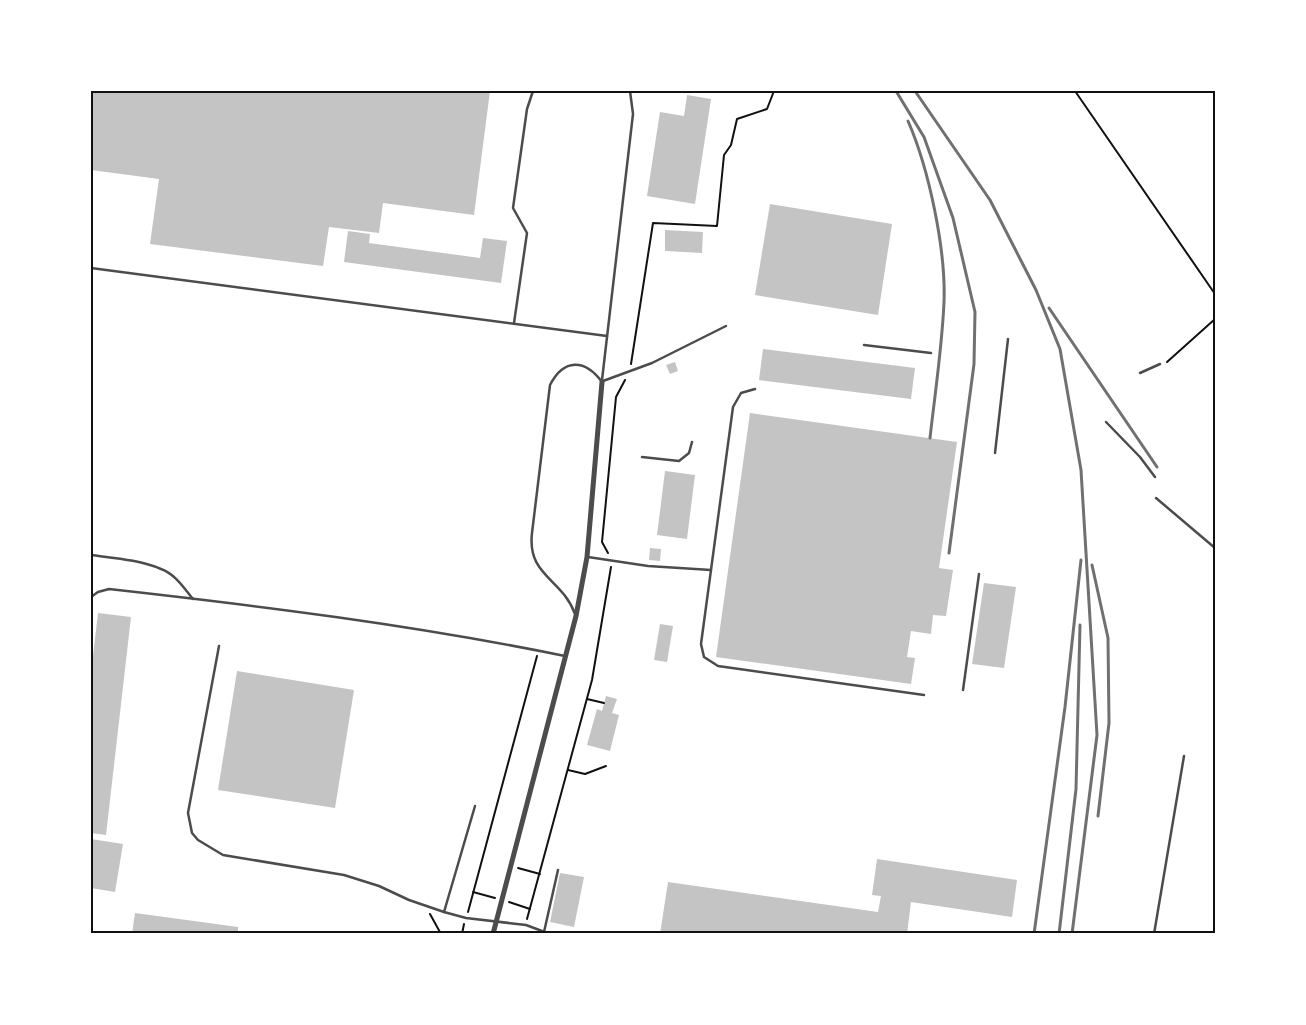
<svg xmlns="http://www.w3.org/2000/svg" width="1306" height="1025" font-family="'Fira Sans Condensed',sans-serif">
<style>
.building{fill:#c4c4c4}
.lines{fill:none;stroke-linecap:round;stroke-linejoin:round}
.path{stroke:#111;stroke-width:2}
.service{stroke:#4c4c4c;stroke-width:2.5}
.minor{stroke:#4c4c4c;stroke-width:5}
.rail{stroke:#707070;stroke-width:3}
.neatline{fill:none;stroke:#111;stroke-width:2}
</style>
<rect width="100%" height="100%" fill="#fff"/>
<g class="building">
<path d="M91,91H490L474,215L383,203L379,233L329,227L323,266L150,244L159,179L91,170Z"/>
<path d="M687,95L711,99L695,204L647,196L660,112L684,116Z"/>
<path d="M770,204L892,224L878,315L755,295Z"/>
<path d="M665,230L703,232L702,253L665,251Z"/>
<path d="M348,231L370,234L369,243L480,258L483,238L507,241L501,283L344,262Z"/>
<path d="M763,349L915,368L911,399L759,380Z"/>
<path d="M675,362L678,371L670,374L666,365Z"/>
<path d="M750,413L957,442L939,568L953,570L946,616L933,615L931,634L911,631L907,657L915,658L911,684L716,657Z"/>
<path d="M665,471L695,475L687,539L657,535Z"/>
<path d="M650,548L661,549L660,561L649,560Z"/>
<path d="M984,583L1016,587L1004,668L972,664Z"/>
<path d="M98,613L131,617L106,835L91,833V673Z"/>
<path d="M660,624L673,626L667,662L654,660Z"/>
<path d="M237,671L354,690L335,808L218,790Z"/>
<path d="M606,696L617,699L612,713L619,715L610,751L587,745L597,709L602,711Z"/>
<path d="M91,839L123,844L115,892L91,888Z"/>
<path d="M877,859L1017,880L1012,917L911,902L907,934H660L668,882L878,912L881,896L872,895Z"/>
<path d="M560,873L584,877L574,927L550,922Z"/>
<path d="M135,913L238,927V934H132Z"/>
</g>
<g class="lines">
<g class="path">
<path d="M1075,91L1215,294"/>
<path d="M1167,362L1215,319"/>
<path d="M631,364L653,223L717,226L724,155L731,145L737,119L767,109L774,91"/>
<path d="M608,553L602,542L616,397L625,380"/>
<path d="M587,699L604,703"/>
<path d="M568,770L585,774L606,766"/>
<path d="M518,868L540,874"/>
<path d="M473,892L495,898"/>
<path d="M509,902L530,909"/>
<path d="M468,912L537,656"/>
<path d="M430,914L441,934"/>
<path d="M527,919L592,680L611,567"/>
<path d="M462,934L464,924"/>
</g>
<g class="service">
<path d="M91,268L607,336"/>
<path d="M514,323L527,233L513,208L527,109L533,91"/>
<path d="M864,345L931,353"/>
<path d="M1140,373L1160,364"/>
<path d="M602,380L633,114L630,91"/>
<path d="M603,381L652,363L726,326"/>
<path d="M755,389L741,393L733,407L701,644L704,657L718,666L924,695"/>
<path d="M1106,422L1140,457L1155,477"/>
<path d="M995,453L1008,339"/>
<path d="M642,457L679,461L689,453L692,442"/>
<path d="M1156,498L1215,548"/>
<path d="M91,555C114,558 141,560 161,569C175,574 184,588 193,599"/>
<path d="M588,557L648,566L711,570"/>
<path d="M91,597L98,592L109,589C261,606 414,625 565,656"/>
<path d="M575,614C562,578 527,576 532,533L550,385C564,358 585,359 602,382"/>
<path d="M219,646L188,813L192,833L198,840L223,855L344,875L379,886L409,900L444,912L466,918L526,925L550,934"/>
<path d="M963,690L979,574"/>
<path d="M444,912L475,806"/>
<path d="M544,932L558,870"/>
<path d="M1154,934L1184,756"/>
</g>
<path class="minor" d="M493,934L576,616L587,557L602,382"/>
<g class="rail">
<path d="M896,91L924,137L953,218L975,312L974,364L949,553"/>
<path d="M915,91L990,200L1036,290L1060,349L1081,470L1097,735L1072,934"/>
<path d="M908,121C929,169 946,250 944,302C942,348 935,393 930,438"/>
<path d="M1049,308L1157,467"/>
<path d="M1092,565L1108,638L1109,723L1098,816"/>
<path d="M1034,934L1065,707L1081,560"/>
<path d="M1059,934L1076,789L1080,625"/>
</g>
</g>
<rect width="1306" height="1025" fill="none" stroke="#ffffff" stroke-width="185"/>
<rect x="92" y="92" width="1122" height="840" class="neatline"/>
</svg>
